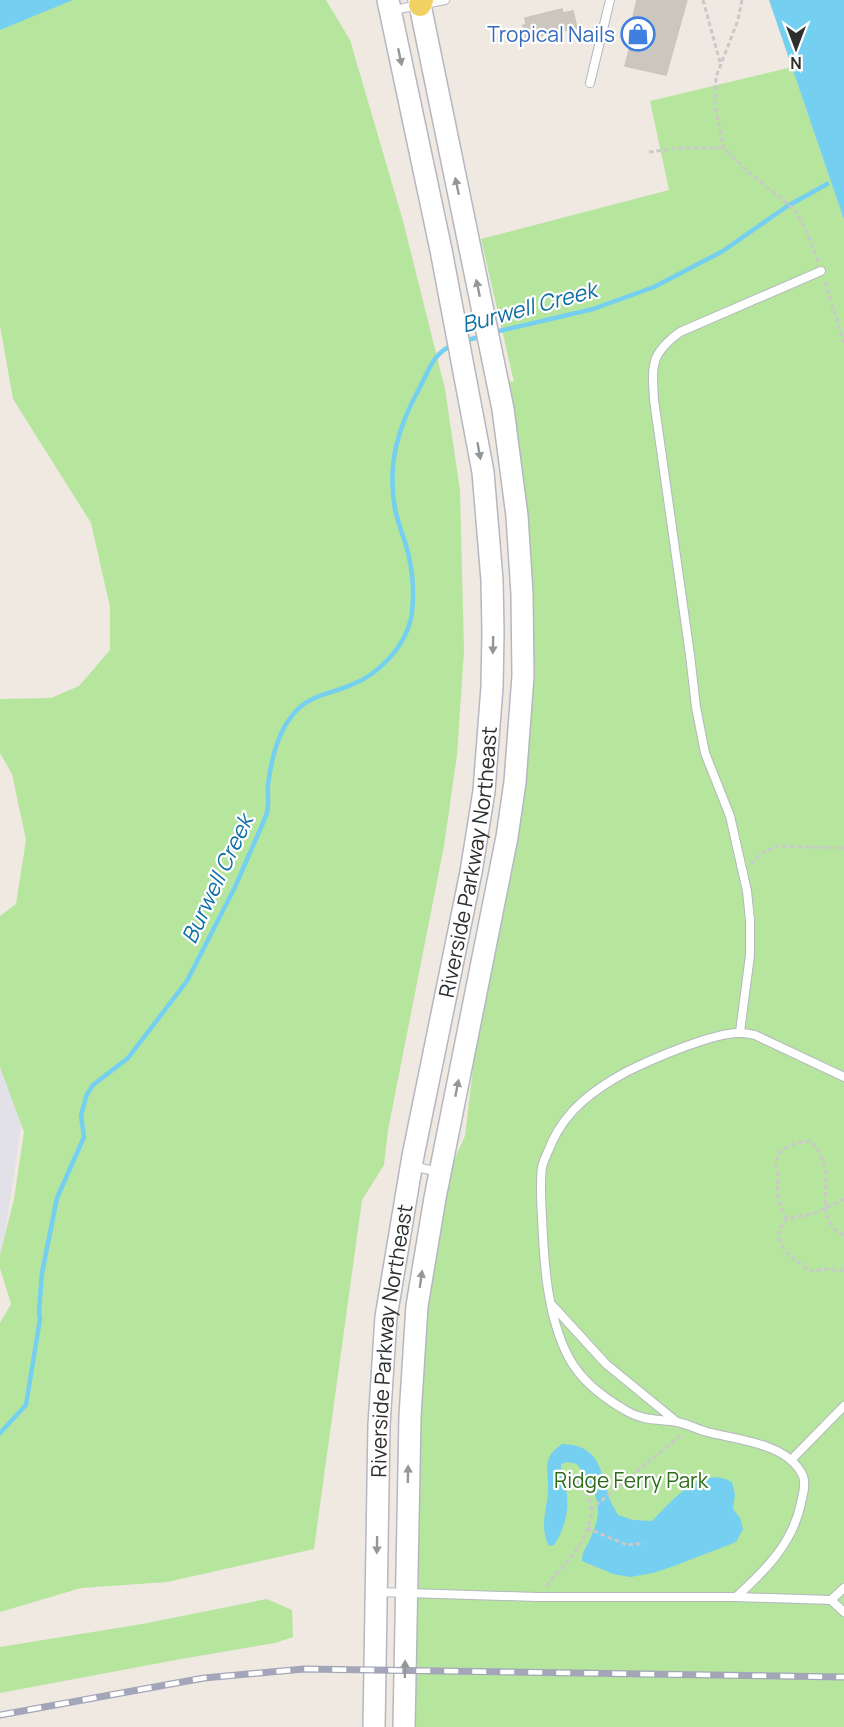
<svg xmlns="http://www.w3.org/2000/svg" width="844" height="1727" font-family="Manrope,sans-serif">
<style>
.industrial{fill:#e3e1e8}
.green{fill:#b6e59e}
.water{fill:#75cff0}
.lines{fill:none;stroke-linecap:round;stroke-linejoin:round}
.stream{stroke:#75cff0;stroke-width:4.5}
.building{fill:#cbc7bf;stroke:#cbc5ba;stroke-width:1.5}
.lane-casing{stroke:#b4b7c1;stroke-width:10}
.secondary-casing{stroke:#b4b7c1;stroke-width:24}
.primary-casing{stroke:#c9c9c9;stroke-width:26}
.path{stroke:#c9c9c9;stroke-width:3;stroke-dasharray:4.5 3;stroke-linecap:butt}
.lane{stroke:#fff;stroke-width:8}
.secondary{stroke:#fff;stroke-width:21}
.primary{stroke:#f2d163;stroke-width:22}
.rail-casing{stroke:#a3a6b8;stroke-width:7}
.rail{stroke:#fff;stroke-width:4.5;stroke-dasharray:14;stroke-linecap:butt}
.oneway{fill:#969696}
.labels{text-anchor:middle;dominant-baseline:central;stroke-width:4.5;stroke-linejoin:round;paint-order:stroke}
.shop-label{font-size:21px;fill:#366cbe;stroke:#fff;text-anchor:end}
.street-label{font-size:21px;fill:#2e2e2e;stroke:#fff}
.park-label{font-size:21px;fill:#2c6e1b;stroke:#fff}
.water-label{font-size:22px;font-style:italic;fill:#0d6fa3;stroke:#fff}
</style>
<rect width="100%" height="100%" fill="#efe9e1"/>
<path class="industrial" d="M0,1050L25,1100L0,1266Z"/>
<g class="green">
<path d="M0,0H326L350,40L403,221L445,389L460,490L464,651L457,755L444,846L388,1130L384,1165L362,1200L314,1549L167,1582L81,1588L0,1612V1323L11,1304L0,1268V1255L14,1199L24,1132L0,1067V916L16,904L26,840L12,774L0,753V699L51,698L79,686L110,650V607L91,523L13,399L0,326Z"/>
<path d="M792,67L844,220V1727H413L419,1410L422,1357L431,1284L450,1169L465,1136L476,1043L512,870L519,825L532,661L531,571L524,483L514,414L507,381L514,382L481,239L669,190L650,101Z"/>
<path d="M267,1599L292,1610L293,1637L275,1643L181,1659L0,1693V1647L142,1624Z"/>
</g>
<g class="water">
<path d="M0,0H73L0,30Z"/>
<path d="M769,0H844V220Z"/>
<path d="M562,1444C597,1445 600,1466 608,1494C610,1501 614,1508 618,1515L633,1520L652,1521C672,1501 701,1464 732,1482L735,1495L733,1509L740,1518L743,1529L736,1542L674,1566L653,1573L630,1577L613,1574L582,1561C581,1553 587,1547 590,1539C606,1505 596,1494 577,1464L568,1462L561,1464C561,1473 564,1479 566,1488C570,1508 565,1529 554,1545L549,1546C539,1526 547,1511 548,1491C549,1480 545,1468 549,1458C551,1452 557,1448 562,1444Z"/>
</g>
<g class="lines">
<g class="stream">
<path d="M495,332L593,309L654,287L723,251L786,207L827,184"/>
<path d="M463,341L484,336"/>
<path d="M0,1433L26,1405L40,1319L39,1312L42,1273L57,1198L84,1137L81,1115L87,1094L93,1085L128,1058L187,981L235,887L266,816C270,805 267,796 268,785C271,760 279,728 297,710C311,695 333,693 351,685C380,674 408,644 412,612C414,594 413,575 409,557C406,541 398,525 395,509C387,463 398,427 420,387C430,369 431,356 452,345"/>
</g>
</g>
<g class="building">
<path d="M637,0H687L666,75L625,66L635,27L631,26Z"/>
<path d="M562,9L563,13L573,11L577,28L526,39L523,25H526L525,18Z"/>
</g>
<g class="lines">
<g class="lane-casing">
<g id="lane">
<path d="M393,10L445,0"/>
<path d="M590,83L610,0"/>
<path d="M740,1032L750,955V920L747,891L730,816L705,753L696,707L690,655L654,400C652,365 650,354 680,332L821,271"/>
<path d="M412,1166L439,1172"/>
<path d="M553,1306L606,1364L677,1422"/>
<path d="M791,1460L844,1406"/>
<path d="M377,1592L537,1597H736C765,1571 793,1543 801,1503C803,1494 806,1485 803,1476C788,1443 738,1440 707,1432C697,1429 687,1424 677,1422C658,1419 642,1421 625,1410C604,1398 581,1380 569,1358C547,1316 544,1264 542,1217C541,1201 540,1183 542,1167C544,1159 549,1150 552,1142C567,1109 595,1089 626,1072C650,1060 716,1031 741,1033C746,1033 750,1034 755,1035L844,1077"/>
<path d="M736,1597L831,1600L844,1612"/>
<path d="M831,1600L844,1588"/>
</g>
</g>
<g class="secondary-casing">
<g id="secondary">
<path id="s1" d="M374,1727L379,1425L386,1317L413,1156L471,872L484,791L492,687L493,632L492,580L483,472L441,250L388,0"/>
<path d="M404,1727L410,1416L417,1306L435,1198L507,837L515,782L523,676L522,594L517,516L503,409L419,0"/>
</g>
</g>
<g class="primary-casing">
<path id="primary" d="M420,5L422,0"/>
</g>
<g class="path">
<path d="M703,0L720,62"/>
<path d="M742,0L738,20L716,77L715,107L724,148L746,170L795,210L807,232L818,261"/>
<path d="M649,152L679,148H724"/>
<path d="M825,282L844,343"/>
<path d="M751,864L761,853L778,846L844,848"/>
<path d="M844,1199L815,1213L787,1219C765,1240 793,1260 811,1271L827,1269L839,1271L844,1270"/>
<path d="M787,1219C779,1206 776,1194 778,1178C779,1172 775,1166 777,1159C779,1147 798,1142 808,1141C815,1144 818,1148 820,1155C822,1161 826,1166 826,1173C827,1197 818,1221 844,1236"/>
<path d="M590,1510L681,1435"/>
<path d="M587,1528L627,1545L644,1543"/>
<path d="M546,1586C565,1563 604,1528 587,1494C583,1486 574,1479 568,1473"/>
</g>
<use href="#lane" class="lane"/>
<use href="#secondary" class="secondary"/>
<use href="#primary" class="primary"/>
<g class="rail-casing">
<path id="rail" d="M0,1715L204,1678L304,1669L844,1677"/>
</g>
<use href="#rail" class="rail"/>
</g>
<defs><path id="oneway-solid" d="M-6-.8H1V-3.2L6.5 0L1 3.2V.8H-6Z" transform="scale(1.5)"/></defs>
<g class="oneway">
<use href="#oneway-solid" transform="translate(400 57) rotate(78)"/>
<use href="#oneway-solid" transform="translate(457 186) rotate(-102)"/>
<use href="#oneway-solid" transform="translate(478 288) rotate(-102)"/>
<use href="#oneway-solid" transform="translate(479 451) rotate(80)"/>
<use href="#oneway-solid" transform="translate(493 645) rotate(91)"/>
<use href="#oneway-solid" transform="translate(457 1088) rotate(-79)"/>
<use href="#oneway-solid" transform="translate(421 1279) rotate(-82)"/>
<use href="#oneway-solid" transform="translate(408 1474) rotate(-89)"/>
<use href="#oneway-solid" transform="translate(377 1545) rotate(91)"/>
<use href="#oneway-solid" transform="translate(405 1669) rotate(-89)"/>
</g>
<defs>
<g id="shop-ring" transform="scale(1.725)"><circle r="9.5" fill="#fff" stroke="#3f7fe0" stroke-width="1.5"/><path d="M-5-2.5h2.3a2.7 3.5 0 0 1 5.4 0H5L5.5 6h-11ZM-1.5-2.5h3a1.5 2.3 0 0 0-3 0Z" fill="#3f7fe0"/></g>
</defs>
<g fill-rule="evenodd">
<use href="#shop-ring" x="638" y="34"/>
</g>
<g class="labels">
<g class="shop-label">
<text x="615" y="34">Tropical Nails</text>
</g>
<g class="street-label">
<text stroke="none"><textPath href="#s1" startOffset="873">Riverside Parkway Northeast</textPath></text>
<text stroke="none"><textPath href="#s1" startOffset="387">Riverside Parkway Northeast</textPath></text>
</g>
<g class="park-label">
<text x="631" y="1480">Ridge Ferry Park</text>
</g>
<g class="water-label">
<text transform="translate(529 307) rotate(-15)">Burwell Creek</text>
<text transform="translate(217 879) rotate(-65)">Burwell Creek</text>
</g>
</g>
<g transform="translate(796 48) rotate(180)" stroke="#ffffff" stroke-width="4.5" paint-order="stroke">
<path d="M0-4.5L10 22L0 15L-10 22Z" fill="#2e2e2e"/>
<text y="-9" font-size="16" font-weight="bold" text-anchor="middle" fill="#2e2e2e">N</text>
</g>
</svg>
